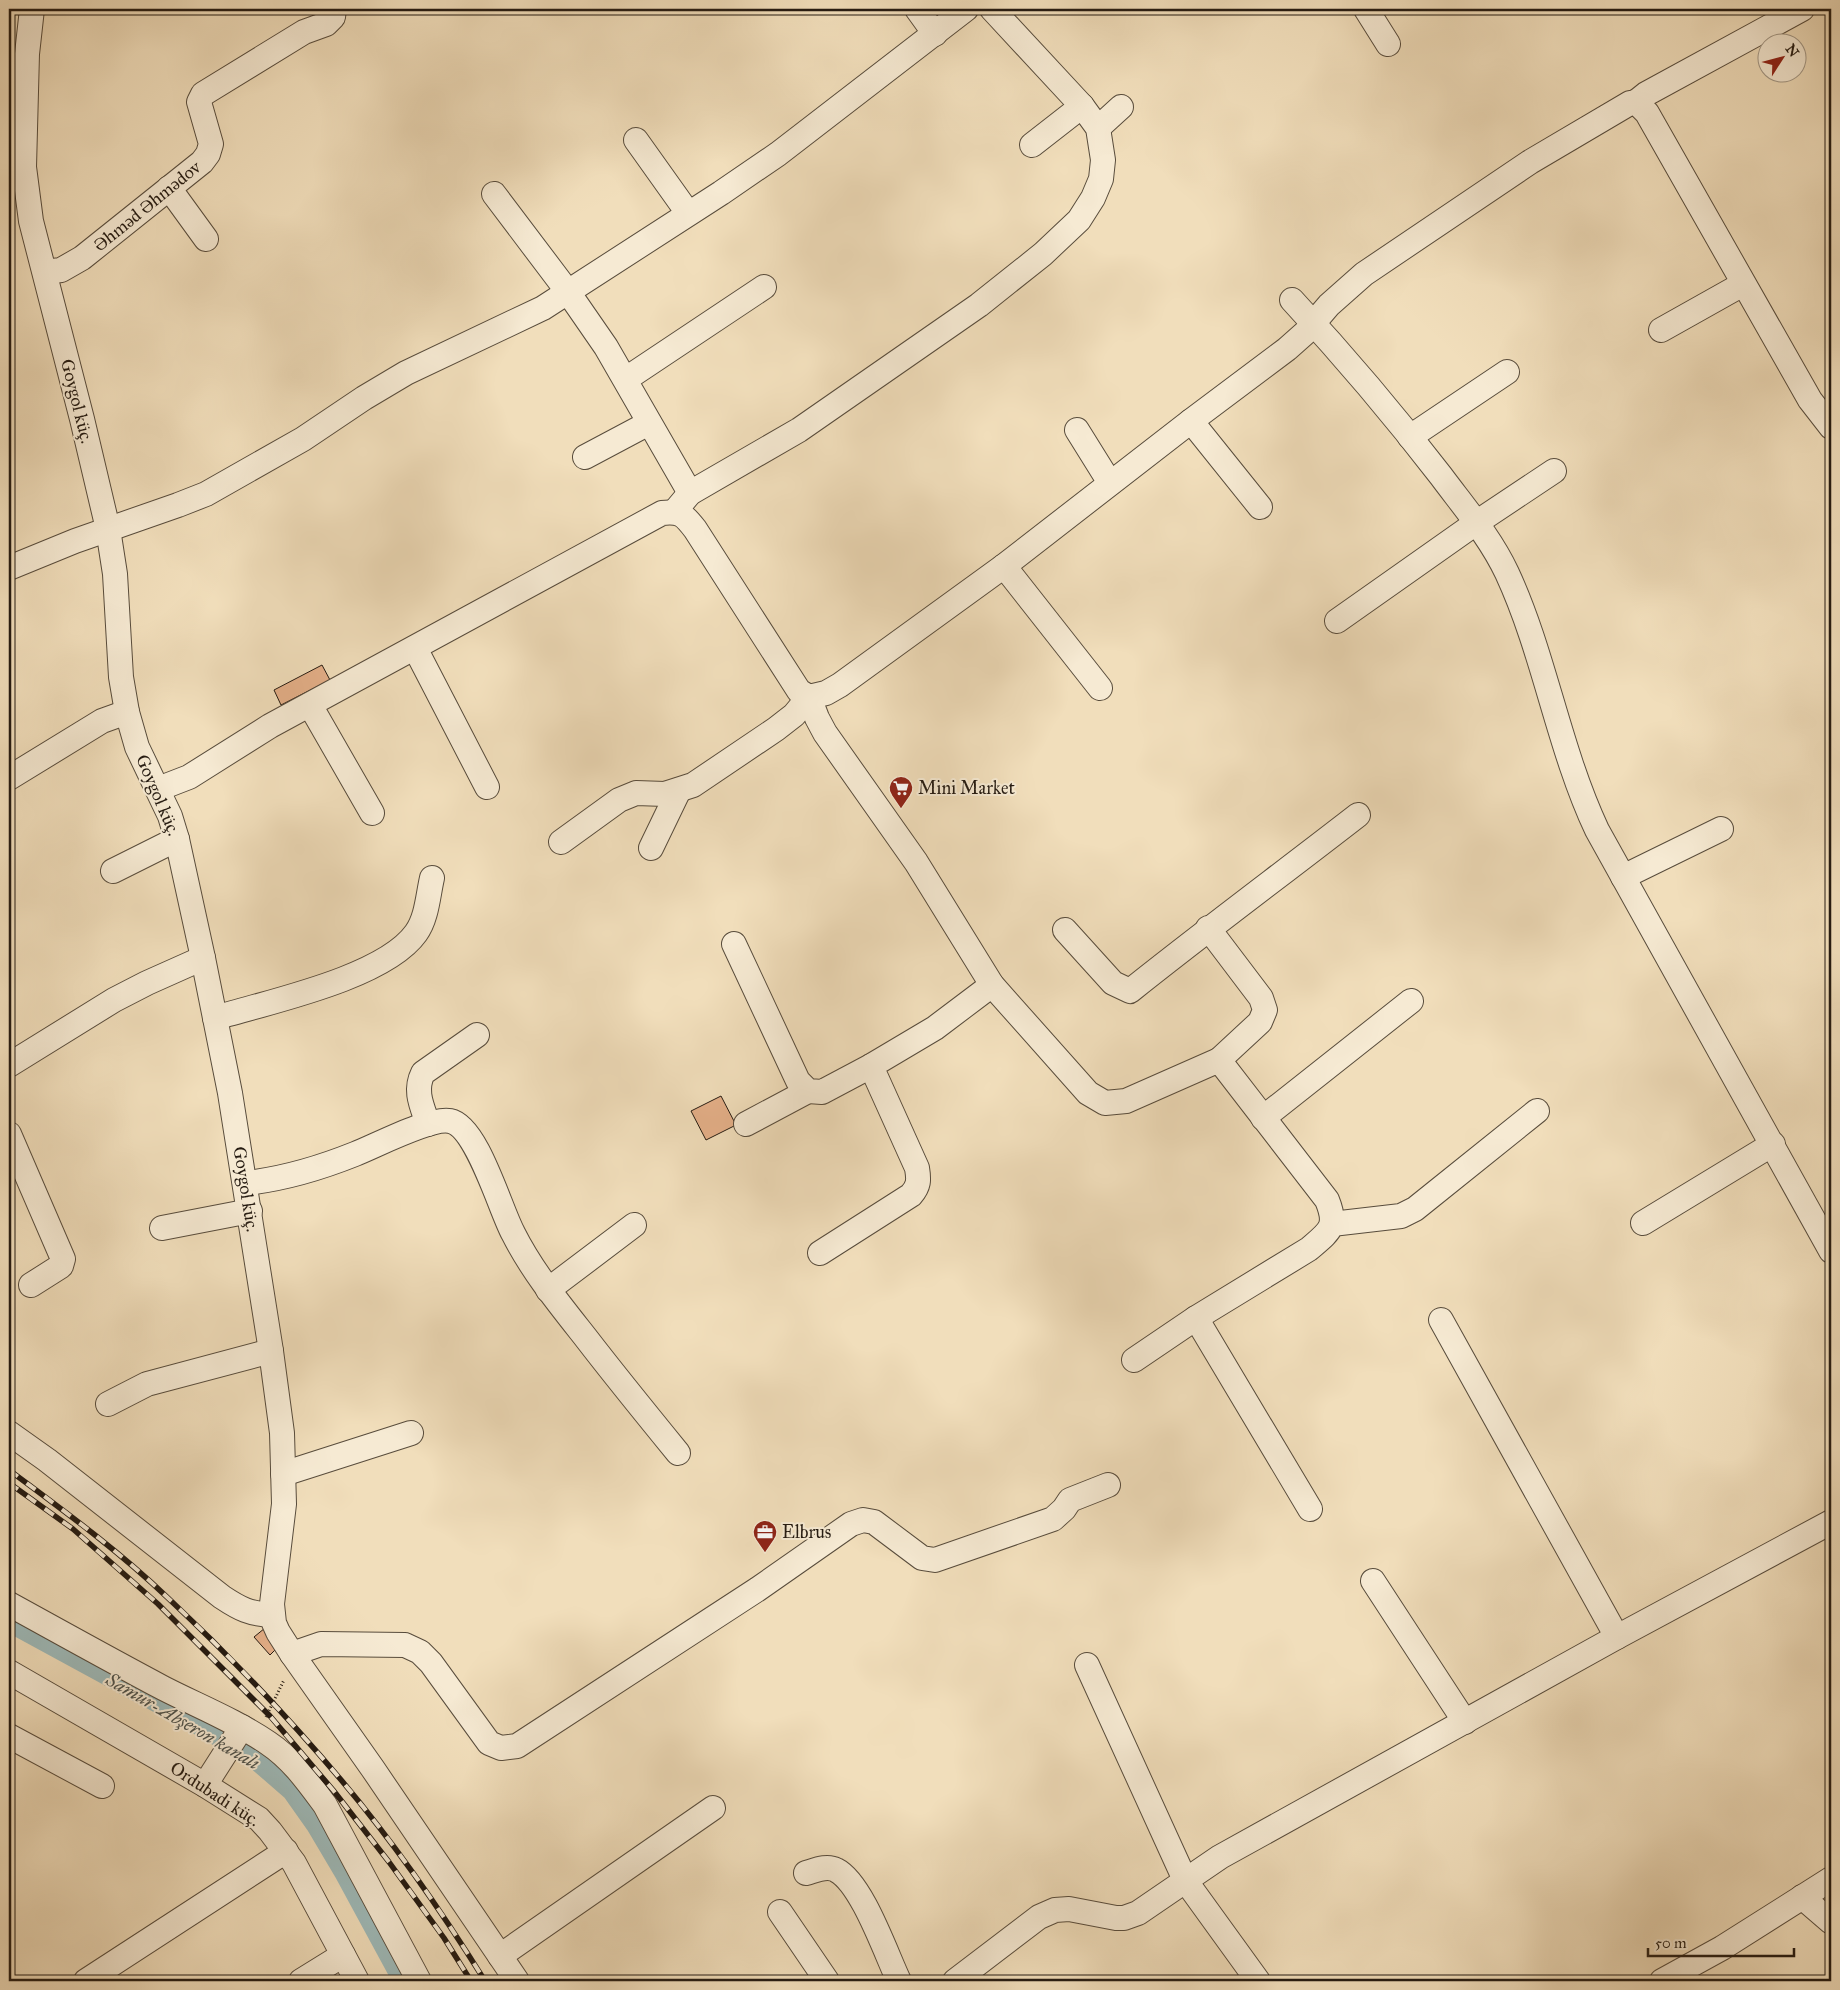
<svg xmlns="http://www.w3.org/2000/svg" width="1840" height="1990" font-family="'IM FELL Great Primer',serif">
<style>
.lines{fill:none;stroke-linecap:round;stroke-linejoin:round}
.canal{stroke:#9ebab9;stroke-width:20}
.building{fill:#e5b089;stroke:#251b12}
.minor-casing{stroke:#584c3c;stroke-width:26}
.path{stroke:#251b12;stroke-width:3;stroke-dasharray:1 2.5;stroke-linecap:butt}
.minor{stroke:#f6ead3;stroke-width:24}
.rail-casing{stroke:#251b12;stroke-width:5.5}
.rail{stroke:#f6ead3;stroke-width:4;stroke-dasharray:11;stroke-linecap:butt}
.labels{text-anchor:middle;dominant-baseline:central;stroke-width:4;stroke-linejoin:round;paint-order:stroke}
.street-label{font-size:18px;fill:#251b12;stroke:#f6ead3}
.poi-label{font-size:18px;fill:#251b12;stroke:#f6ead3;text-anchor:start}
.water-label{font-size:19px;font-style:italic;fill:#4f534c;stroke:#f6ead3}
</style>
<rect width="100%" height="100%" fill="#f1debb"/>
<filter id="stains"><feTurbulence type="fractalNoise" baseFrequency=".004" numOctaves="4"/><feColorMatrix values="0 0 0 0 .2 0 0 0 0 .09 0 0 0 0 .02 0 0 0 .5 -.17"/></filter>
<radialGradient id="worn" r=".72"><stop offset=".6" stop-color="#630" stop-opacity="0"/><stop offset="1" stop-color="#630" stop-opacity=".3"/></radialGradient>
<g class="lines">
<path class="canal" d="M9,1622L202,1727L253,1757L292,1791L316,1825L345,1874L403,1981"/>
</g>
<g class="building">
<path d="M322,665L330,680L281,705L274,690Z"/>
<path d="M721,1096L736,1125L706,1140L691,1111Z"/>
<path d="M265,1628L280,1645L270,1655L254,1637Z"/>
</g>
<g class="lines">
<g class="minor-casing">
<g id="minor">
<path d="M32,9L27,54L24,167L31,221L82,419L108,529L115,574L121,677L127,712L137,747L170,816L177,839L203,958L230,1093L271,1351L282,1433L284,1504L272,1604L274,1623L278,1632L292,1654L373,1769L517,1981"/>
<path d="M917,9L935,34"/>
<path d="M1366,9L1388,44"/>
<path d="M1636,102L1646,94L1802,9"/>
<path d="M1098,128L1121,107"/>
<path d="M636,140L688,213"/>
<path d="M1032,145L1082,106"/>
<path d="M169,188L206,239"/>
<path d="M494,194L568,292L606,347L690,493"/>
<path d="M45,272L61,270L82,258L202,162L208,154L211,144L199,102L203,94L304,32L326,24L333,17L334,9"/>
<path d="M1292,300C1344,356 1394,415 1441,476C1464,507 1490,537 1507,573C1545,655 1558,747 1597,830L1831,1251"/>
<path d="M1661,330L1743,284"/>
<path d="M626,379L764,287"/>
<path d="M1191,421L1260,507"/>
<path d="M1077,430L1110,483"/>
<path d="M1410,437L1507,372"/>
<path d="M585,457L649,423"/>
<path d="M675,511L690,493L799,430L979,305L1043,254L1079,220L1093,198L1101,179L1103,160L1098,128L1082,106L992,9"/>
<path d="M1004,566L1100,688"/>
<path d="M9,568L75,541L178,505L206,494L303,439L364,398L406,373L543,308L721,193L778,154L966,9"/>
<path d="M1337,621L1476,523L1554,471"/>
<path d="M415,648L487,787"/>
<path d="M310,705L372,813"/>
<path d="M9,778L102,721L127,712"/>
<path d="M158,789L189,777L270,726L662,513C681,511 684,515 695,529L799,691L809,697L826,693L840,685L1004,566L1191,421L1287,349L1305,333L1329,305L1364,274L1530,162L1630,103L1636,102L1647,113L1810,400L1831,427"/>
<path d="M561,842L619,800L636,793L665,794L693,785L776,729L794,715L809,697L817,718L825,733L916,862L992,985L1088,1093L1105,1103L1126,1101L1219,1060L1327,1200C1338,1227 1330,1231 1309,1249L1196,1318L1134,1360"/>
<path d="M651,848L679,790"/>
<path d="M113,871L177,839"/>
<path d="M1623,877L1721,829"/>
<path d="M1208,928L1261,998L1265,1010L1260,1022L1219,1060"/>
<path d="M1065,930L1113,983L1130,991C1205,931 1282,874 1358,815"/>
<path d="M734,944L798,1081L808,1091L822,1092L871,1066"/>
<path d="M215,1018C268,1002 384,978 416,933C427,918 428,895 432,878"/>
<path d="M9,1065L114,1000L147,983L203,958"/>
<path d="M1263,1118L1411,1001"/>
<path d="M428,1124C422,1106 414,1091 423,1073L477,1035"/>
<path d="M746,1124L808,1091"/>
<path d="M9,1134L63,1259L61,1266L31,1285"/>
<path d="M246,1183C283,1179 320,1168 355,1154C376,1146 430,1117 450,1121C477,1126 500,1209 513,1233C532,1271 560,1305 586,1338C616,1377 647,1415 678,1453"/>
<path d="M1643,1223L1773,1144"/>
<path d="M1332,1224L1401,1216L1415,1209L1537,1111"/>
<path d="M162,1228L250,1211"/>
<path d="M820,1253L911,1195C919,1186 919,1180 917,1168L871,1066L935,1028L992,985"/>
<path d="M548,1290L634,1225"/>
<path d="M1196,1318L1310,1509"/>
<path d="M1441,1320L1617,1637"/>
<path d="M108,1404L147,1384L271,1351"/>
<path d="M9,1433L47,1460L222,1597C240,1609 250,1614 272,1615"/>
<path d="M283,1474L411,1433"/>
<path d="M1373,1581L1465,1722"/>
<path d="M9,1604C60,1632 112,1661 163,1688C198,1706 236,1721 268,1743C292,1759 308,1782 325,1805L419,1981"/>
<path d="M292,1654L321,1644L405,1645L420,1652L431,1663L489,1743L501,1748L517,1746L758,1589L851,1524L863,1520L874,1522L922,1558L935,1560L1053,1519L1064,1509L1070,1500L1108,1485"/>
<path d="M1087,1665L1185,1880L1258,1981"/>
<path d="M9,1672L205,1785L259,1819L270,1831L294,1863L357,1981"/>
<path d="M9,1736L102,1786"/>
<path d="M205,1785L242,1727"/>
<path d="M806,1873C816,1870 827,1865 836,1870C862,1883 886,1954 899,1981"/>
<path d="M1802,1897L1831,1922"/>
<path d="M780,1912L827,1981"/>
<path d="M500,1956L713,1808"/>
<path d="M86,1981L286,1851"/>
<path d="M301,1981L343,1955"/>
<path d="M955,1981L1039,1917L1055,1910L1069,1909L1116,1918H1124L1138,1913L1220,1857L1617,1637L1831,1522"/>
<path d="M1662,1981L1722,1948L1831,1879"/>
</g>
</g>
<path class="path" d="M266,1717L284,1680"/>
<use href="#minor" class="minor"/>
<g class="rail-casing">
<g id="rail">
<path d="M9,1470C63,1510 119,1551 168,1598C229,1655 288,1717 342,1781C395,1844 442,1912 485,1981"/>
<path d="M9,1483L73,1529L158,1604L270,1716L333,1790L389,1862L444,1938L471,1981"/>
</g>
</g>
<use href="#rail" class="rail"/>
</g>
<defs>
<g id="supermarket-pin" transform="scale(1.25)"><path d="M0 17L-7.5 6A9.5 9.5 0 1 1 7.5 6Z" fill="#8f2418" stroke="#f6ead3"/><path d="M-6-5.5h2.5l.6 2H6L4.5 2H-2.5L-4.4-4H-6ZM-1.5 3.2a1.3 1.3 0 1 0 .1 0ZM3 3.2a1.3 1.3 0 1 0 .1 0Z" fill="#fff"/></g>
<g id="office-pin" transform="scale(1.25)"><path d="M0 17L-7.5 6A9.5 9.5 0 1 1 7.5 6Z" fill="#8f2418" stroke="#f6ead3"/><path d="M-6-3h4V-5.5h4V-3h4V5H-6ZM-1-4.5V-3h2v-1.5ZM-6 0V1H6V0Z" fill="#fff"/></g>
</defs>
<g fill-rule="evenodd">
<use href="#supermarket-pin" x="901" y="788"/>
<use href="#office-pin" x="765" y="1532"/>
</g>
<g class="labels">
<g class="street-label">
<text transform="translate(147 206) rotate(-39)">Əhməd Əhmədov</text>
<text transform="translate(77 401) rotate(76)">Goygol küç.</text>
<text transform="translate(158 795) rotate(67)">Goygol küç.</text>
<text transform="translate(246 1189) rotate(81)">Goygol küç.</text>
<text transform="translate(215 1794) rotate(33)">Ordubadi küç.</text>
</g>
<g class="poi-label">
<text x="918" y="788">Mini Market</text>
<text x="782" y="1532">Elbrus</text>
</g>
<g class="water-label">
<text transform="translate(183 1721) rotate(30)">Samur-Abşeron kanalı</text>
</g>
</g>
<rect width="1840" height="1990" fill="none" stroke="#f1debb" stroke-width="30"/>
<rect x="10" y="10" width="1820" height="1970" fill="none" stroke="#251b12" stroke-width="2.5"/>
<rect x="15" y="15" width="1810" height="1960" fill="none" stroke="#251b12"/>
<g transform="translate(1782 58) rotate(54)"><circle r="24" fill="#f6ead3" stroke="#a29786"/>
<path d="M0-4L9 19L0 12L-9 19Z" fill="#8f2418"/>
<text y="-8" font-size="14" font-weight="bold" text-anchor="middle" fill="#251b12">N</text>
</g>
<path d="M1648 1948v8h146v-8" fill="none" stroke="#251b12" stroke-width="2.5"/>
<text x="1655" y="1948" font-size="15" fill="#251b12" stroke="#f6ead3" stroke-width="4" paint-order="stroke">50 m</text>
<rect width="100%" height="100%" filter="url(#stains)"/>
<rect width="100%" height="100%" fill="url(#worn)"/>
</svg>
